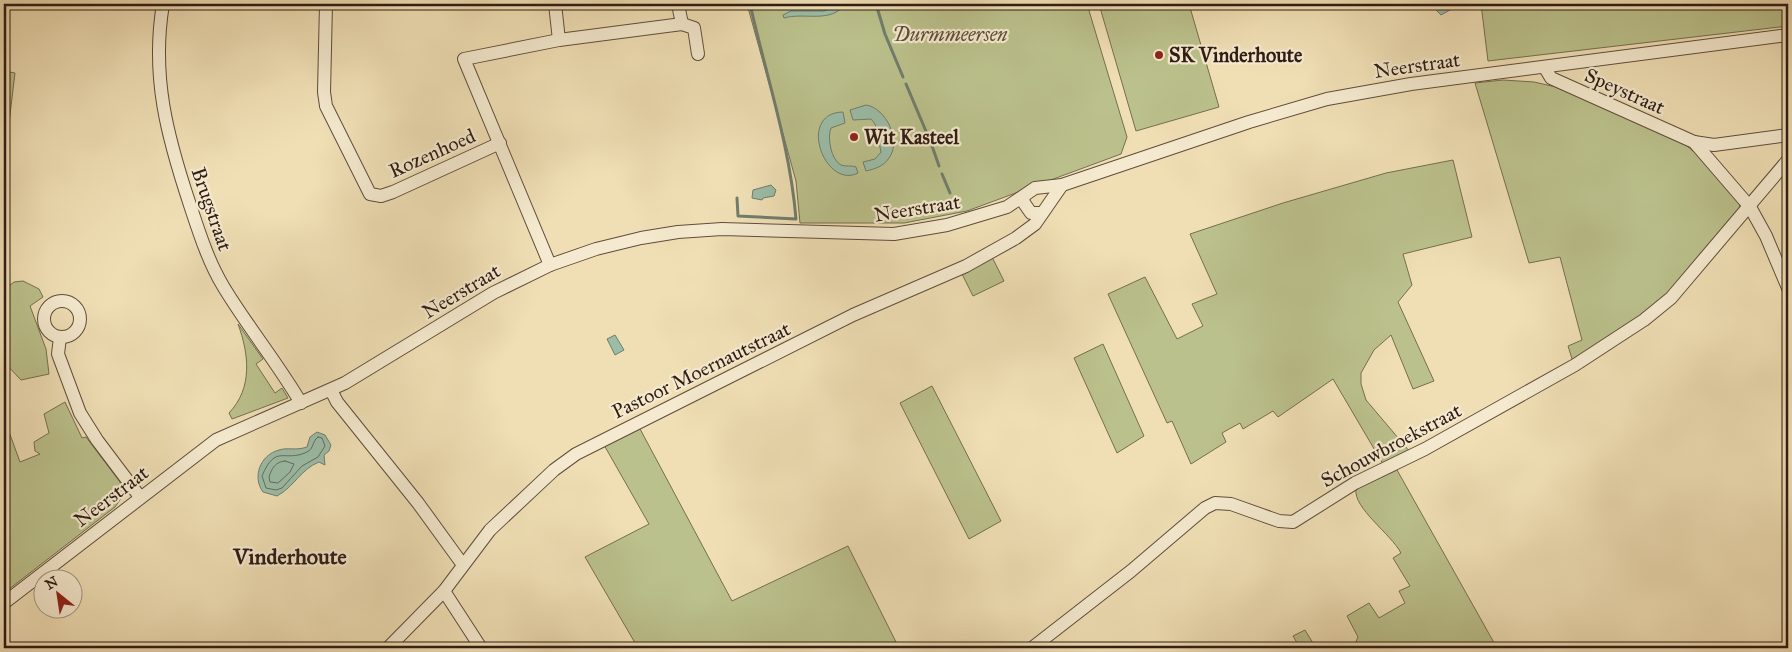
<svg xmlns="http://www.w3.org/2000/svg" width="1792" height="652" font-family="'IM FELL Great Primer',serif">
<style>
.green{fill:#bbc18c;stroke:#756e50}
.water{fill:#9bbda8;stroke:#707d6d}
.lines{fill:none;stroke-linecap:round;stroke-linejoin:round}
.shore{stroke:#656c5e;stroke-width:1}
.stream{stroke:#707d6d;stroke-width:3}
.street-casing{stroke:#5f4d3d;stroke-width:14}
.street{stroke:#f5eacf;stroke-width:12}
.poi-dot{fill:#8f2418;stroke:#f5eacf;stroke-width:2}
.labels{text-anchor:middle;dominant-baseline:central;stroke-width:4.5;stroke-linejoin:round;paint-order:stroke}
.park-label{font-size:20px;font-style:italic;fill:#594e39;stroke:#f5eacf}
.poi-label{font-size:20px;font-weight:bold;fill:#2f1c15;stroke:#f5eacf;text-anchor:start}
.street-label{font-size:20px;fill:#2f1c15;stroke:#f5eacf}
.quarter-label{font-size:22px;font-weight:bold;fill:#2f1c15;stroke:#f5eacf}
</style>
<rect width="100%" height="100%" fill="#f0dfb5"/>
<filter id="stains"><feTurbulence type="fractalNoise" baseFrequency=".004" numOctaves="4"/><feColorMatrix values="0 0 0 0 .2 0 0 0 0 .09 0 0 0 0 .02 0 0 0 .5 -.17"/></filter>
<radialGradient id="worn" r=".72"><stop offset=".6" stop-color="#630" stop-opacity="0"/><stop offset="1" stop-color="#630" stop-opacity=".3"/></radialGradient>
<g class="green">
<path d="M747,4H1087L1127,137L1121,154L967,211L904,223H800L796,181Z"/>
<path d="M1099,4H1189L1219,107L1136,131Z"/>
<path d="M1481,4H1788V26L1488,61Z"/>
<path d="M4,71L15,73L5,156L4,155Z"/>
<path d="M1503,80L1534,82L1556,87L1682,142C1701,157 1733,186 1741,209L1669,295L1573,362L1568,346L1582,340L1560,257L1529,263L1475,83Z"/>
<path d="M1453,160L1472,237L1403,254L1412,285L1398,302L1434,381L1413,389L1391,335L1374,350L1361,373V384L1366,400L1410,452L1383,464L1333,379L1278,417L1273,411L1243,429L1240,423L1222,433L1226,442L1191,464L1172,421L1167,423L1108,294L1145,277L1177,339L1203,326L1192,304L1217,294L1190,234L1283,203L1386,173Z"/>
<path d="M992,257L1004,281L973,296L962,274Z"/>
<path d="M23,281L39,289L43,297L30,306L46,349L49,374L21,380L4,362V290L14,282Z"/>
<path d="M238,324L263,359L256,364L275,393L282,388L288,398L232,419L229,413C253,388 249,354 238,324Z"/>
<path d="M1103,344L1144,436L1117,453L1074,358Z"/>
<path d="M932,386L1001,521L969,539L900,403Z"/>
<path d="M65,402L82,438L86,437L120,482L124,494L115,507L4,593V418L20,462L40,454L35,451L34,442L49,433L44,414Z"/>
<path d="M639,427L732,601L848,546L897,644L890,648H638L585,557L649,524L604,445Z"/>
<path d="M1397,470L1497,648H1353L1358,637L1347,616L1369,603L1379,618L1405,603L1399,591L1410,586L1393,558L1401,553C1391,534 1353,508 1356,489Z"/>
<path d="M1305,630L1316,648H1300L1293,636Z"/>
</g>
<g class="water">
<path d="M841,4H845C831,24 804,12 784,18L783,15L791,11H824Z"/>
<path d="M1430,4H1456L1457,6L1441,15Z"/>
<path d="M866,105C886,108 902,141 889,158C884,166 875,169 866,171L863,162L875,159L881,152L875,124L871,119L853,120L850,110Z"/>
<path d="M843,112L845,123L831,128C827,137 831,160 841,165C846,167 851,165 856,167L858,173C825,190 796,113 843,112Z"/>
<path d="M771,185L776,190L774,196L763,198L762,200L752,198L753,190Z"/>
<path d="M615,335L624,350L615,355L607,339Z"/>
<path d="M317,432L325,435L331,445L329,451L324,455L325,465L319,462C301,469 294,487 277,496L263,492C252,477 260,455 279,450C288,447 295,451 307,447L310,437Z"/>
</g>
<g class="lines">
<g class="shore">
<path d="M318,437L322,438L325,446L318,457L302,466L282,488L276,490L266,488L262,476C276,443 284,463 307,452C314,449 312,441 318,437Z"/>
<path d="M285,461L294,464L290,472L278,483L270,482L269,477C272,468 275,462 285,461Z"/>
</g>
<g class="stream">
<path d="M876,4L885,34L903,77"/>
<path d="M906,84L928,136"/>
<path d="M931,143L939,166"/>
<path d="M942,174L950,193"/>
<path d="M737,198L738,216L796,219C790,146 766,75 750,4"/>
</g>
<g class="street-casing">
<g id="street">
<path d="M163,4C151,76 167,136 190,205C199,232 208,261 223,286C247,326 277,362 301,403"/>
<path d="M326,4L324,92L326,106L370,194L381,196L393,192L500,143"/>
<path d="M555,4L559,40"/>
<path d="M682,24L694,28L698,54"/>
<path d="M1545,68L1551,78L1694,142L1750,207L1766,236L1788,288"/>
<path d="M1694,142L1714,145L1788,135"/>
<path d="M1023,197L1024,203L1031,213H1042"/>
<path d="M550,265L464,59L559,40L682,24L678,4"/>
<circle cx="62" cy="319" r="18"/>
<path d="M60,337L58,354L80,413L97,440L140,497"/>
<path d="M331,390L337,402L418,503L463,565"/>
<path d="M444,591L481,648"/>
<path d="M4,603L216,440L345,383L493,293L550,265L596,249L641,238L678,232L722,229L894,234L947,225L1007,207L1035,188L1062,185L1249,122L1327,99L1411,84L1788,35"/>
<path d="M388,648L444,591L490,530L554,470L576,454L853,315L966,266L1016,238L1035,224L1062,185"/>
<path d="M1032,648L1131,571L1205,508L1215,503L1231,504L1279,521L1293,522L1355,483L1425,449L1575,365L1644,320L1671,298L1788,160"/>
</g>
</g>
<use href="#street" class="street"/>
</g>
<g class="poi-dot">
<circle cx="1159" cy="55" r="5"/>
<circle cx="854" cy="137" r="5"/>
</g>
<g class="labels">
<g class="park-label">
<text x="950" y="34">Durmmeersen</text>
</g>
<g class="poi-label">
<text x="1169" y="55">SK Vinderhoute</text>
<text x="864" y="137">Wit Kasteel</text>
</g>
<g class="street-label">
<text transform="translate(1417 65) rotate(-8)">Neerstraat</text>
<text transform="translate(1625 91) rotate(24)">Speystraat</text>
<text transform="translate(432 153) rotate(-24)">Rozenhoed</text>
<text transform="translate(917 208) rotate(-9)">Neerstraat</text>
<text transform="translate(212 209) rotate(71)">Brugstraat</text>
<text transform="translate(461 291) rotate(-31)">Neerstraat</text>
<text transform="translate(701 370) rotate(-26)">Pastoor Moernautstraat</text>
<text transform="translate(1391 445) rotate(-28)">Schouwbroekstraat</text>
<text transform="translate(111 496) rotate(-37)">Neerstraat</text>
</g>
<g class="quarter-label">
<text x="290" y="556">Vinderhoute</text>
</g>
</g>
<rect width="1792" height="652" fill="none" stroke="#f0dfb5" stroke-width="20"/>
<rect x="5" y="5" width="1782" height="642" fill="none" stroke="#2f1c15" stroke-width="2.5"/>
<rect x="10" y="10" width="1772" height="632" fill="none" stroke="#2f1c15"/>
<g transform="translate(58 594) rotate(330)"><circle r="24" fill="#f5eacf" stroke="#a69885"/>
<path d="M0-4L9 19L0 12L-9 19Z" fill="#8f2418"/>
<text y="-8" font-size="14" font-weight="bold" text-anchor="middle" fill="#2f1c15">N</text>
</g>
<rect width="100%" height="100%" filter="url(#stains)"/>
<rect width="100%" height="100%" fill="url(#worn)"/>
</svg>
